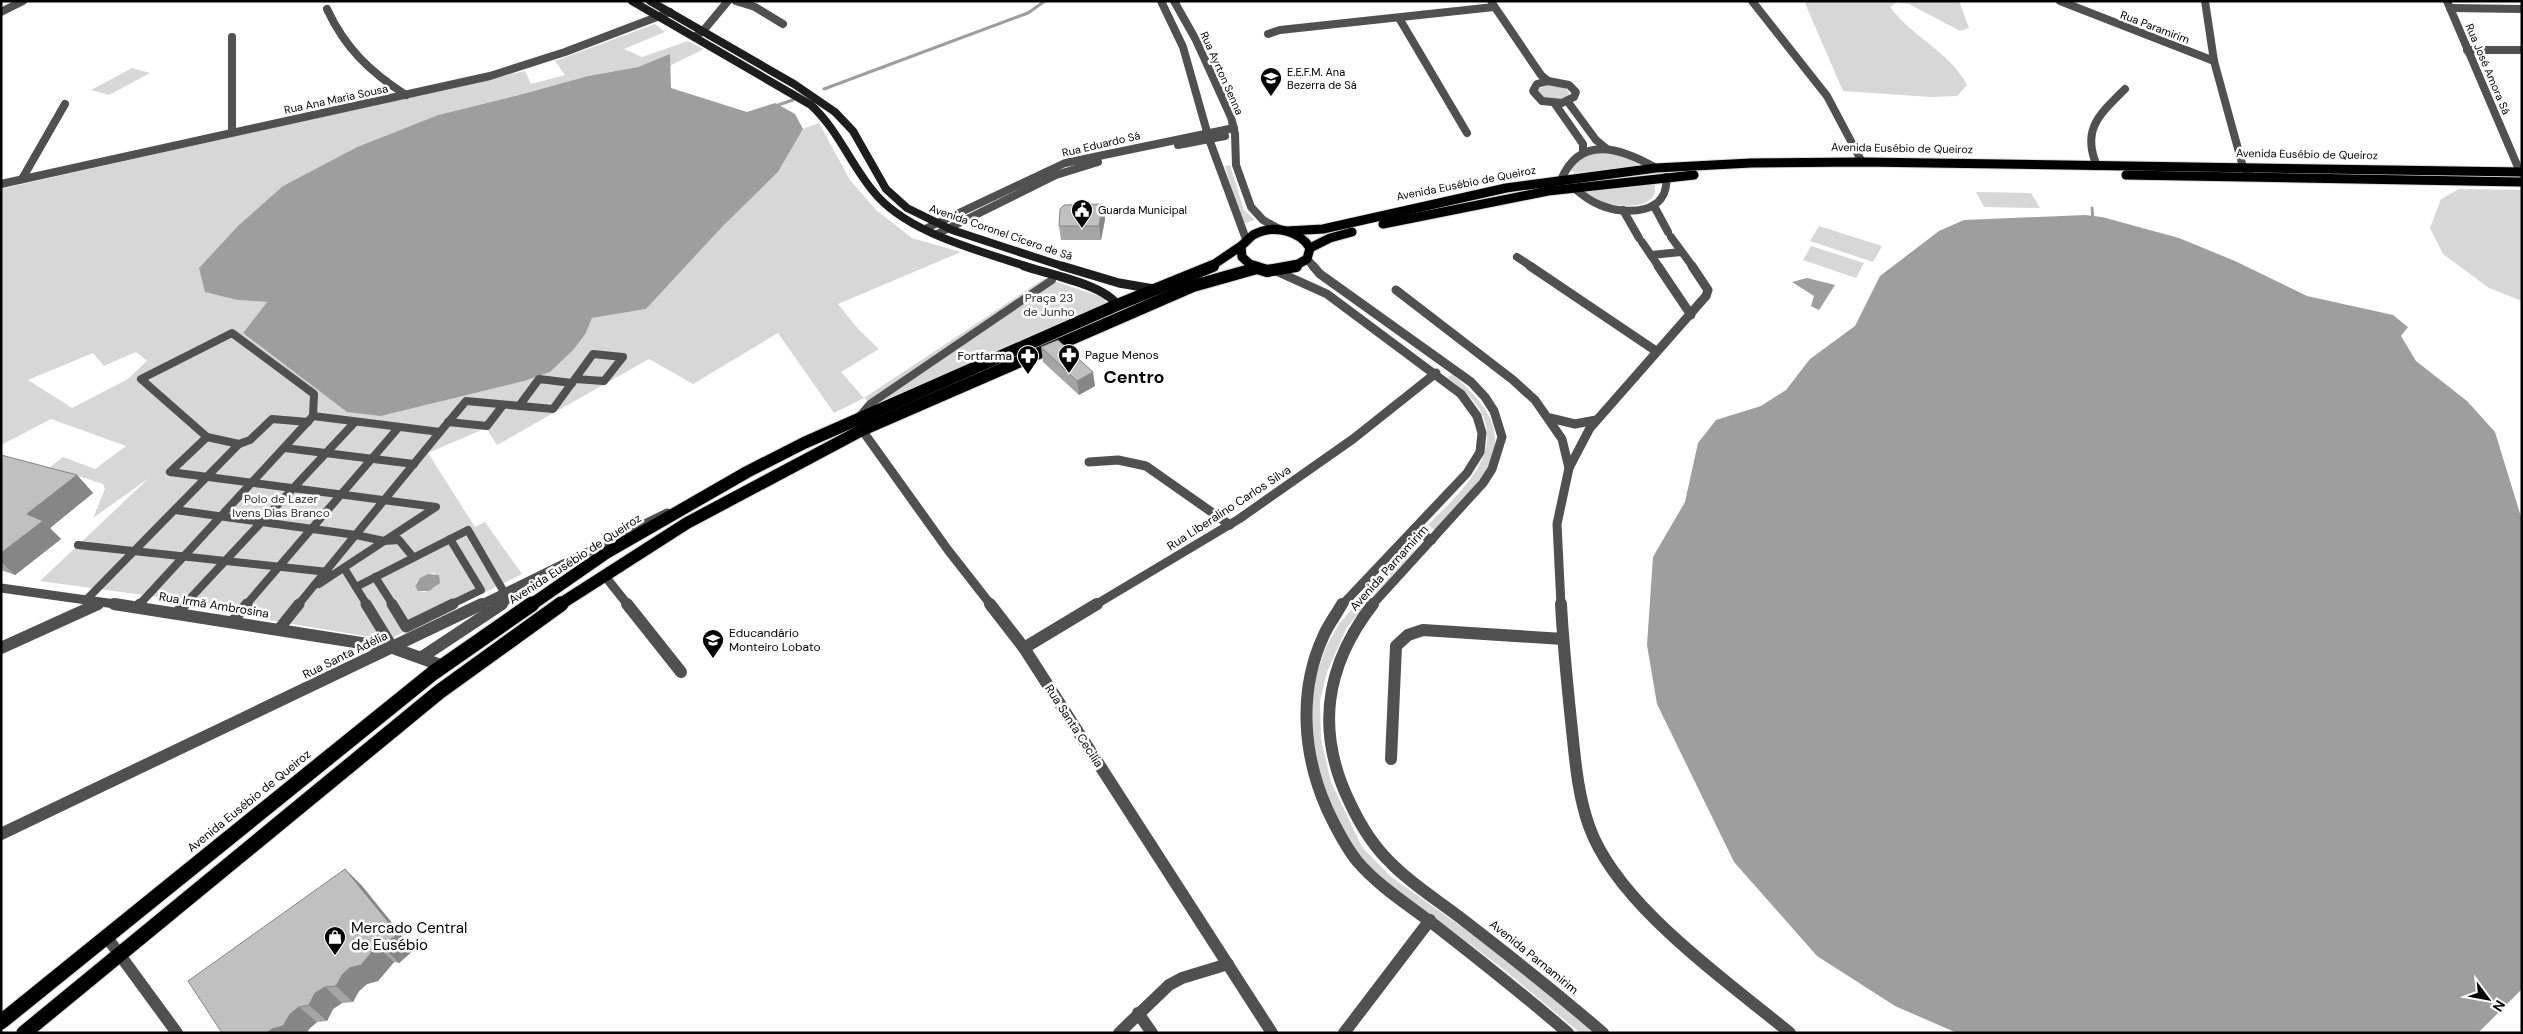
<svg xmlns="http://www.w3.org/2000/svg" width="2523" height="1034" font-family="'DM Sans',sans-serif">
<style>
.green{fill:#d7d7d7;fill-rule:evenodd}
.water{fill:#9e9e9e}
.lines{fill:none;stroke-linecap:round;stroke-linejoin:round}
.stream{stroke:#9e9e9e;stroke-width:3}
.primary-far2-casing{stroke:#dbdbdb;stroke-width:11}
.primary-far1-casing{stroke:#dbdbdb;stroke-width:14}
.primary-casing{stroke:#dbdbdb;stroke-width:17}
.pedestrian-far1{stroke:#505050;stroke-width:8}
.pedestrian{stroke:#505050;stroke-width:11}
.minor-far2{stroke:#505050;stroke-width:8}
.minor-far1{stroke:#505050;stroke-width:9}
.minor{stroke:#505050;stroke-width:12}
.tertiary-far2{stroke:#505050;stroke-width:8}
.tertiary-far1{stroke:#505050;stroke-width:9}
.tertiary{stroke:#505050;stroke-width:12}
.secondary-far1{stroke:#1d1d1d;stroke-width:8}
.secondary{stroke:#1d1d1d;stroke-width:9}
.primary-far2{stroke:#000;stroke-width:9}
.primary-far1{stroke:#000;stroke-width:12}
.primary{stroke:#000;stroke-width:15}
.wall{fill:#a5a5a5}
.shaded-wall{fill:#868686}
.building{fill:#c0c0c0;stroke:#868686}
.labels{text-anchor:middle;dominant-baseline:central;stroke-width:5;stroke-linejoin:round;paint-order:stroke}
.far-street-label{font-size:11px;fill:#000;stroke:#fff}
.far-poi-label{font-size:11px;fill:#000;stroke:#fff;text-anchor:start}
.park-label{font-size:12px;fill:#2e2e2e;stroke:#fff}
.poi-label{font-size:12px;fill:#000;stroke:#fff;text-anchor:start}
.street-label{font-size:12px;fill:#000;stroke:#fff}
.near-poi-label{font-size:15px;fill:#000;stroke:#fff;text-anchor:start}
.district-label{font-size:18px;font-weight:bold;fill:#000;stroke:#fff}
</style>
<rect width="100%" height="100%" fill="#fff"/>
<g class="green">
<path d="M1804,1H1959L1969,28L1960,31L1909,4L1896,3L1890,7C1912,37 1950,52 1967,85L1957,96L1931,97L1843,91Z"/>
<path d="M655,24L665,32L624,49L642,57L688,41L704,49L669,66L670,55L638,67L588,76L519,95L438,115L357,147L283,186L238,300L267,302L243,333L381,416L524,381L550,372L586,333L592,318L646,309L723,226L778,172L803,129L819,123L850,180L876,210L912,238L961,252L838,304L858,329L879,349L841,372L864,398L1045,278L1105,298L1106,306L874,406L864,398L834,413L778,333L693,384L649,359L497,445L486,428L428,453L475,527L485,522L522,574L388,640L239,615L188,601L40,581L149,478L93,518L105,489L103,484L50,467L63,457L95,469L126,446L51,419L1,445V189L525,71L531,84L565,75L555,61ZM136,352L147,361L128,379L72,408L28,380L93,353L104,366ZM433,573L439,575L437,586L425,592L418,591L415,586L417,581Z"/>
<path d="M132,68L150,73L109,95L91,90Z"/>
<path d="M1549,84L1564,87L1569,92V97L1563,100L1544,99L1538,91L1539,89Z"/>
<path d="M1605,151L1634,160L1639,164L1638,166L1575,173L1571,171V167L1579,156Z"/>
<path d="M1230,165L1244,210L1255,220L1242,224L1225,166Z"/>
<path d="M1651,183L1655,185C1659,212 1615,207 1600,201C1595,200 1591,196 1586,193L1587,191Z"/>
<path d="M2459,189L2522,190V301L2489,288L2443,254L2430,228L2441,199Z"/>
<path d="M1976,192L2031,193L2040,208L1984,207Z"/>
<path d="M1819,226L1882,246L1873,262L1810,241Z"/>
<path d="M1811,246L1864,263L1856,278L1803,260Z"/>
<path d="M1453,375C1529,439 1489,472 1435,530L1428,525C1457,495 1508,453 1478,407C1470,395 1458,386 1447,377Z"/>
<path d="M1407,546L1415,550L1347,627L1327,672L1320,701L1321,739L1331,782L1362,847L1390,876L1508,960L1594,1033H1580L1503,969L1426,911L1384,883L1356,854L1322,788L1312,741L1311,699L1317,672L1327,645L1339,624Z"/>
</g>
<g class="water">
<path d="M670,54L671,88L747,112L775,103L795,114L803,129L778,172L723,226L646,309L592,318L586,333L574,349L550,372L524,381L381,416L347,412L243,333L267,302L238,300L205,292L199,268L239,225L283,186L357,147L438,115L519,95L588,76L638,67Z"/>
<path d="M2085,215L2102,217L2179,238L2235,261L2307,296L2393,315L2408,327L2401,336L2416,361L2467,401L2495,432L2522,520V989L2478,1033H1957L1895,1006L1817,956L1734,862L1657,704L1647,645L1653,557L1685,502L1698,443L1716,420L1761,406L1786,390L1810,359L1855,326L1880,276L1939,231L1964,220Z"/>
<path d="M1807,278L1835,285L1819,310L1811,306L1814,296L1792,282Z"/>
<path d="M428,574L439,575L440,583L429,591H418L415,586L420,578Z"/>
</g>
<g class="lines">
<g class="stream">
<path d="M824,89L1028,13L1045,1"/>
<path d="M775,106L793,100"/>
<path d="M2092,208L2093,221"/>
</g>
<g class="primary-far2-casing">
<g id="primary-far2">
<path d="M2126,175L2522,182"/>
<path d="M1383,224L1548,191L1694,175"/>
<path d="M1287,231L1323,229L1506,188L1656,168L1751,163L1862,162L2522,172"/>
<path d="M1310,248L1330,238L1352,232"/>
<path d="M1210,267L1241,246"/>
<path d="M1253,267L1242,257L1241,246C1245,243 1249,238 1253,235C1272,224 1299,230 1310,248L1307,259L1293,267"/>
</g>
</g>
<g class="primary-far1-casing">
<g id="primary-far1">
<path d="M1251,266L1267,271L1296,266"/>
<path d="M531,605L606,553L747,472L804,443L1117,305L1213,266"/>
<path d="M559,605L687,523L862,430L1193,286L1257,268"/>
</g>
</g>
<g class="primary-casing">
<g id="primary">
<path d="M1,1022L433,673L532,604"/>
<path d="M24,1033L439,692L561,604"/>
</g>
</g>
<g class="pedestrian-far1">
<path d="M519,406L539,379L572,383"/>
<path d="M859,417L870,404L1052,280L1053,276"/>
<path d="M448,422L487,426L503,405"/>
<path d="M440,432L466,401L553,409L593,354L623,357L604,381L575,379"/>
<path d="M207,437L170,472L436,507L319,584"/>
<path d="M239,444L250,440L272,419L308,422"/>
<path d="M285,448L414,464"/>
<path d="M175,510L356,535L384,541L399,540L413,557"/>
<path d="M450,539L481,590L450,605"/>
<path d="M78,545L328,572"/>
<path d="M344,568L367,605"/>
<path d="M375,577L393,605"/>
<path d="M356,587L468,530L504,592"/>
<path d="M86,600L239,444L207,437L141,379L232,333L314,394L313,416L440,432L298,605"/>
<path d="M139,605L313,416"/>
<path d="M184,605L355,422"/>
<path d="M246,605L399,427"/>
</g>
<g class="pedestrian">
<path d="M366,604L393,648"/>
<path d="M392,604L406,627L453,604"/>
<path d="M137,607L140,604"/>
<path d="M177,613L185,604"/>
<path d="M232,622L247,604"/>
<path d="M279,629L299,604"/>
</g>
<g class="minor-far2">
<path d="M736,1L755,7L783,24"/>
<path d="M1752,1L1827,96L1862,162"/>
<path d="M2060,1L2214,61"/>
<path d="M2205,1L2214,61L2243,167L2249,174"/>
<path d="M2447,1L2520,172"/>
<path d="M1492,3L1541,75L1548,81"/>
<path d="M2450,8L2522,9"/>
<path d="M327,9C345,48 370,72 406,95"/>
<path d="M1,12L23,1"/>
<path d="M1399,18L1467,133"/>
<path d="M1268,34L1280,30L1494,7"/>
<path d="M232,37V132"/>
<path d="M694,37L703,31L728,1"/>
<path d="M2467,50H2522"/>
<path d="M1548,81L1569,85L1576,92L1574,97L1562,103L1542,101L1533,91L1537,84Z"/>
<path d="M1568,102L1596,140L1607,149"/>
<path d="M1555,104L1583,144V151"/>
<path d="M2097,166C2081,129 2100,114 2125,89"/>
<path d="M22,179L65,104"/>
<path d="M1561,180C1580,134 1621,148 1656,168"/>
<path d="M1,184L490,76L565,52L670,12"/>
<path d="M1574,188C1582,195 1590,201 1600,205C1626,216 1670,214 1666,177"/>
<path d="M1654,206L1668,232"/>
<path d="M1623,210L1639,238"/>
<path d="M1671,237L1693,267"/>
<path d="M1642,242L1659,267"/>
<path d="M1651,255L1681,252"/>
<path d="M1517,257L1532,267"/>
</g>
<g class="minor-far1">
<path d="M1530,266L1656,351"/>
<path d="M1658,266L1691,315"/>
<path d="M1396,290L1513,380L1535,400L1562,439L1569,468"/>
<path d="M1550,418L1575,424L1596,420"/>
<path d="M1089,462L1118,460L1146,466L1230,525"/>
<path d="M604,575L628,605"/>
<path d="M1,588L122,605"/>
<path d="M95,605L100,603"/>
<path d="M480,605L667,513"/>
<path d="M501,605L519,589"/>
<path d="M1095,605L1239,519L1353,439L1436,373"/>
<path d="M1561,605L1557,524L1569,468L1590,428L1706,296L1708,290L1692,266"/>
</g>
<g class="minor">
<path d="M114,604L393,648L443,666"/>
<path d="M627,604L681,672"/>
<path d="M1561,604C1563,643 1567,682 1571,721C1575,757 1577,792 1589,826C1617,905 1726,980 1790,1033"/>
<path d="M1,648L98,604"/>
<path d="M1024,648L1097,604"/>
<path d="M422,657L502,604"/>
<path d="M1391,759L1396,646L1408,635L1423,630L1563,639"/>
<path d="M1,834L482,604"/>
<path d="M106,936L177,1033"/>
<path d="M1138,1013L1152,1033"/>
<path d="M1119,1033L1169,985L1182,978L1228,964"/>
<path d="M1344,1033L1430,920"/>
</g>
<g class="tertiary-far2">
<path d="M1161,1L1183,47L1209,139L1246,239"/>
<path d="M1174,1L1196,40L1231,117L1235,134L1236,165L1251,207L1263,220L1281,230"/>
<path d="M1178,145L1225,136"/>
<path d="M925,229L1065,163L1234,128"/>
<path d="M937,234L1056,175L1098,162"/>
<path d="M1307,259L1314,267"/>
</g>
<g class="tertiary-far1">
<path d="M1313,266L1320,274L1471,382L1485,397L1494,411L1502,437L1492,469L1483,483L1372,605"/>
<path d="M1276,271L1327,294L1461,394L1477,416L1482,433L1480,452L1467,473L1342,605"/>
<path d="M862,430L948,550L991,605"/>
<path d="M1413,530L1432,540"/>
</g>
<g class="tertiary">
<path d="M990,604L1024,648L1272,1033"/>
<path d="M1342,604C1336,615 1328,625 1323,637C1298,692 1303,755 1327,809C1335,826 1345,846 1357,861C1378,886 1410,906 1436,926C1481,961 1525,996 1568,1033"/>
<path d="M1373,604C1324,667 1315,733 1351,805C1361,826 1373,846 1391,863C1411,884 1439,901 1462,919C1510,956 1557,993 1603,1033"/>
</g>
<g class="secondary-far1">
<path d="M632,1L811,105C838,130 850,163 873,191C906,233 978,250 1028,267"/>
<path d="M650,1L794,84L835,112L853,131L886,189L907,208L952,230L1065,267"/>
</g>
<g class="secondary">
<path d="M1024,266C1048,274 1105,285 1117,305"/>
<path d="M1062,266L1119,283L1154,289"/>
</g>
<use href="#primary-far2" class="primary-far2"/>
<use href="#primary-far1" class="primary-far1"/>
<use href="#primary" class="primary"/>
</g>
<g class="wall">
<path d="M1103,204L1105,219L1101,240H1061L1059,226Z"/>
<path d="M1041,347L1095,386L1079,395L1043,362Z"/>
<path d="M1,455L77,475L93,493L50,528L61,539L15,575L1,570Z"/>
<path d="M345,869L362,886L414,950L399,963L394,962L378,981L367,984L359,991L353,1002L342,1003L333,1009L327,1021L317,1022L309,1029L307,1033H222Z"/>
</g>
<g class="shaded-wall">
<path d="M1103,204L1105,219L1101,240L1099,226Z"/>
<path d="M1093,372L1095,386L1079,395L1077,381Z"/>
<path d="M77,475L93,493L50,528L61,539L15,575L1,562V553L27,514Z"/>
<path d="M345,869L362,886L414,950L399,963L382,946Z"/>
<path d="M377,946L394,962L378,981L367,984L359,991L353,1002L336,986L342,975Z"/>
<path d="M325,987L342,1003L333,1009L327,1021L309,1005L315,993Z"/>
<path d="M299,1007L317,1022L309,1029L307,1033H267Z"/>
</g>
<g class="building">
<path d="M1103,204L1099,226H1059L1060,209L1064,205Z"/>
<path d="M1058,340L1093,372L1077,381L1041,347Z"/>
<path d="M1,455L77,475L27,514L43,521L1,553Z"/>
<path d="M345,869L398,934L382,946H377L361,965L349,968L342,975L336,986L325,987L315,993L309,1005L299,1007L290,1014L283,1026L272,1029L267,1033H222L188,981Z"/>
</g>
<defs>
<g id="school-pin" transform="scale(1.125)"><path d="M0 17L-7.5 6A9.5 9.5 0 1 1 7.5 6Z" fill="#000" stroke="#fff"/><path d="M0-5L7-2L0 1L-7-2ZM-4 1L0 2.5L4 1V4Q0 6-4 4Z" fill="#fff"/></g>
<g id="civic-pin" transform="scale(1.125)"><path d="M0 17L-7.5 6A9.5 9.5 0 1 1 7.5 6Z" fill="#000" stroke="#fff"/><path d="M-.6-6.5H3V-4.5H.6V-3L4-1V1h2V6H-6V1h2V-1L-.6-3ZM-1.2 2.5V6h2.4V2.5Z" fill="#fff"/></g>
<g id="pharmacy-pin" transform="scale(1.125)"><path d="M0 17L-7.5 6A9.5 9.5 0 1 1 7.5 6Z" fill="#000" stroke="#fff"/><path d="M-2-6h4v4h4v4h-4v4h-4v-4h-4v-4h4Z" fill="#fff"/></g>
<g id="shop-pin" transform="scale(1.125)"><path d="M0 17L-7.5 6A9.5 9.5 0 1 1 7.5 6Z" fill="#000" stroke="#fff"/><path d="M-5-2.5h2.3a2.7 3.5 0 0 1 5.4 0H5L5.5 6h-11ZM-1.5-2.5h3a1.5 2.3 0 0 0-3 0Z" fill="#fff"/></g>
</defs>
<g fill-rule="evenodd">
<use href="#school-pin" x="1271" y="78"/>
<use href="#civic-pin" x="1082" y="210"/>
<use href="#pharmacy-pin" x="1069" y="355"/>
<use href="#pharmacy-pin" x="1028" y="356"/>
<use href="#school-pin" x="713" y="640"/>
<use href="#shop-pin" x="335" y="937"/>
</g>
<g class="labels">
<g class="far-street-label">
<text transform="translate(2155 27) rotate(21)">Rua Paramirim</text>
<text transform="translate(2488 69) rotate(67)">Rua José Amora Sá</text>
<text transform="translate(1222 73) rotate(66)">Rua Ayrton Senna</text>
<text transform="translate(336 99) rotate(-12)">Rua Ana Maria Sousa</text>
<text transform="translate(1101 144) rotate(-13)">Rua Eduardo Sá</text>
<text transform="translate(1902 148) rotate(1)">Avenida Eusébio de Queiroz</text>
<text transform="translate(2307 154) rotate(1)">Avenida Eusébio de Queiroz</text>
<text transform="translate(1466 183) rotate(-11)">Avenida Eusébio de Queiroz</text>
<text transform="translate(1001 232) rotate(19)">Avenida Coronel Cícero de Sá</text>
</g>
<g class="far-poi-label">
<text x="1287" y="72">E.E.F.M. Ana<tspan x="1287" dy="13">Bezerra de Sá</tspan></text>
<text x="1098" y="210">Guarda Municipal</text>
</g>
<g class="park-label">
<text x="1049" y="298">Praça 23<tspan x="1049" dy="14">de Junho</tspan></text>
<text x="281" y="499">Polo de Lazer<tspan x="281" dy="14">Ivens Dias Branco</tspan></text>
</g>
<g class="poi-label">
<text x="1085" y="355">Pague Menos</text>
<text x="1012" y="356" text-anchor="end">Fortfarma</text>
<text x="729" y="633">Educandário<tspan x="729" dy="14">Monteiro Lobato</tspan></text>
</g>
<g class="street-label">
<text transform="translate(1229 508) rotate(-33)">Rua Liberalino Carlos Silva</text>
<text transform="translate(575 559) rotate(-33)">Avenida Eusébio de Queiroz</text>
<text transform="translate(1389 568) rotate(-48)">Avenida Parnamirim</text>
<text transform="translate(214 605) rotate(9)">Rua Irmã Ambrosina</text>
<text transform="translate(345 655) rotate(-26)">Rua Santa Adélia</text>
<text transform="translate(1074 726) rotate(57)">Rua Santa Cecilia</text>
<text transform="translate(249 801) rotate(-39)">Avenida Eusébio de Queiroz</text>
<text transform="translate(1534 957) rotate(39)">Avenida Parnamirim</text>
</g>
<g class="near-poi-label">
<text x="351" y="928">Mercado Central<tspan x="351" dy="17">de Eusébio</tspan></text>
</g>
<g class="district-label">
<text x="1134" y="377">Centro</text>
</g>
</g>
<rect width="2523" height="1034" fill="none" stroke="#000000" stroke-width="5"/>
<g transform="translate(2488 999) rotate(122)" stroke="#ffffff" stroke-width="4" paint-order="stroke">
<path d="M0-4L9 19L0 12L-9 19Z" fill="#000000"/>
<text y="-8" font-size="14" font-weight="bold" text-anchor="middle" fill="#000000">N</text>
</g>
</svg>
